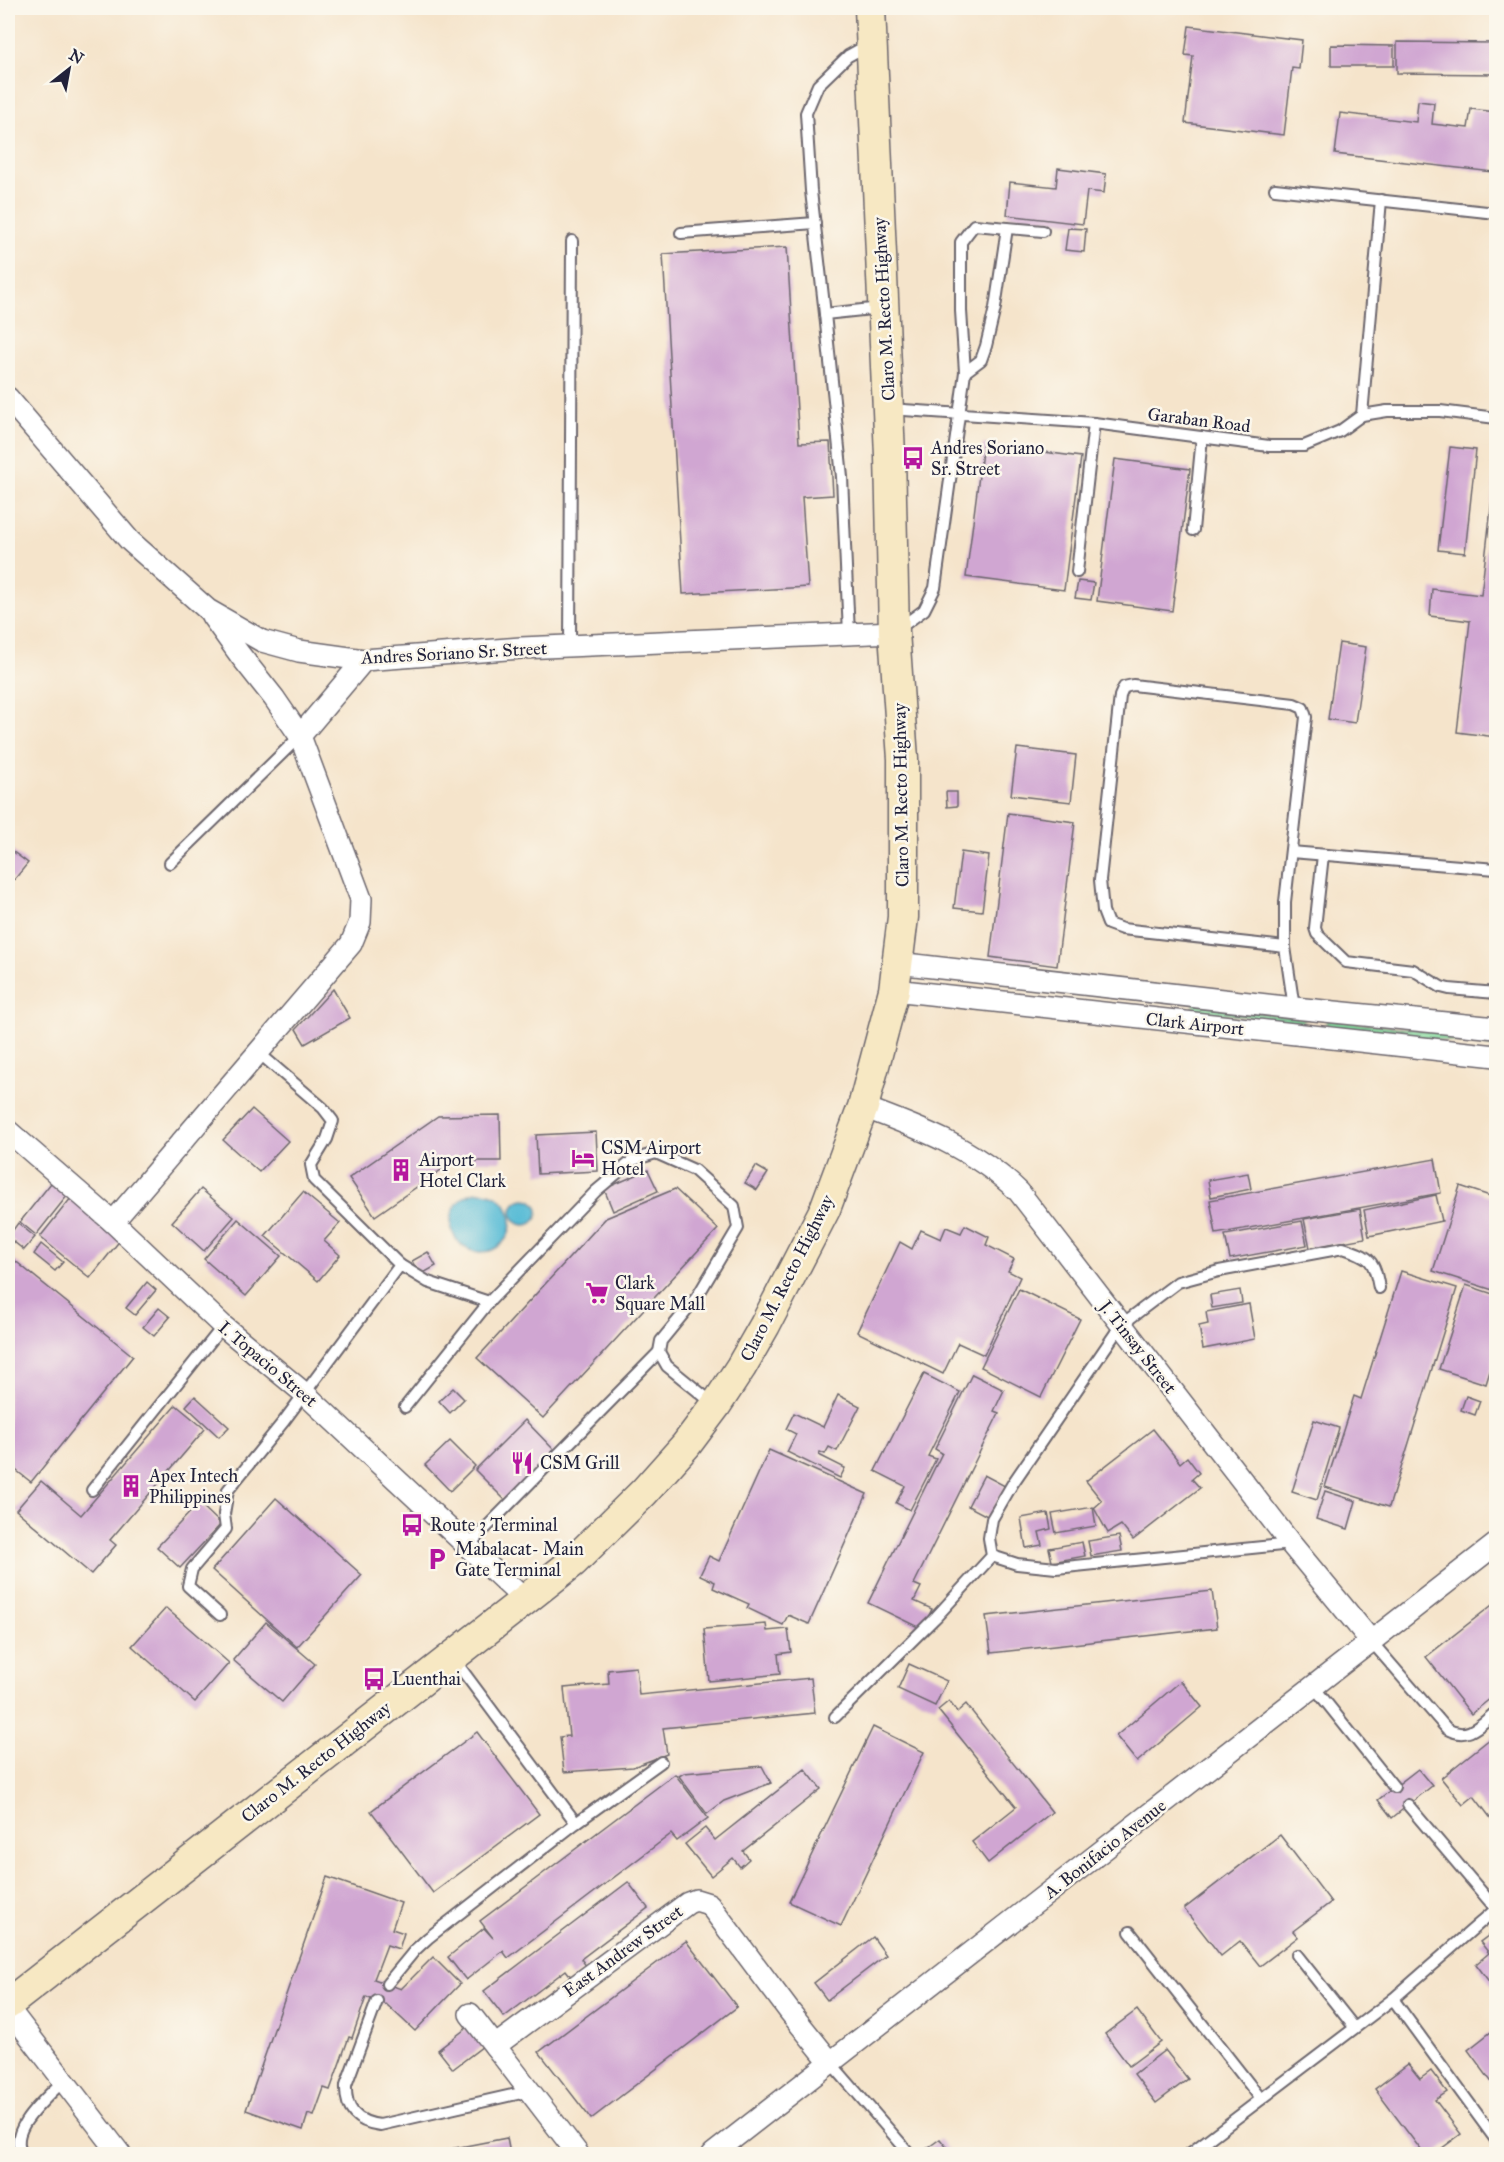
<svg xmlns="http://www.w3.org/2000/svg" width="1504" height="2162" font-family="'IM FELL Great Primer',serif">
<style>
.green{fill:#85db9e;stroke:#547e6c;stroke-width:1.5}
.water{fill:#58bcd6;stroke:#3d6f88;stroke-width:1.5}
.building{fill:#d0a6d2}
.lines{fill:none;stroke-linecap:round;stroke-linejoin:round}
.lane-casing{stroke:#6c666d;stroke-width:14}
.street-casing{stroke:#6c666d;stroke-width:24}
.secondary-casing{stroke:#6c666d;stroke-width:33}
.lane{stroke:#fff;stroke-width:10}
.street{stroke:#fff;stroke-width:21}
.secondary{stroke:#f7e8c3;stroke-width:30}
.labels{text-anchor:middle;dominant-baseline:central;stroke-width:5;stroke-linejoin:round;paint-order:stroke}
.street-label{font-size:18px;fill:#22223b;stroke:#fbf7ec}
.poi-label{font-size:18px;fill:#22223b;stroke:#fbf7ec;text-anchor:start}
</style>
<rect width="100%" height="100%" fill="#fbf7ec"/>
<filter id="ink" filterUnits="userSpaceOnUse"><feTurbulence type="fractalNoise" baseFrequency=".0167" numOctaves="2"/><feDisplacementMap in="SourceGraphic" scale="12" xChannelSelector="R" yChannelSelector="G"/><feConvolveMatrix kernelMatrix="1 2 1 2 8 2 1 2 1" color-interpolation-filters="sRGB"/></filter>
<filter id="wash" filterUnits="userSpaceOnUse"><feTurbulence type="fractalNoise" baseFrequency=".008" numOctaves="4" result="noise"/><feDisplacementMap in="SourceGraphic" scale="24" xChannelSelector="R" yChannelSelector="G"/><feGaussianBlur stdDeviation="1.35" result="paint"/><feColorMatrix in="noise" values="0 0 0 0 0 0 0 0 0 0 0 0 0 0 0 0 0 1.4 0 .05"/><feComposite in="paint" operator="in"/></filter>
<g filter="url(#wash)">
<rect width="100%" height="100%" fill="#f5e4cb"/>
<g class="green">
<path d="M1194,1003L1305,1019L1300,1023L1194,1010Z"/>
<path d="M1327,1020L1496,1038V1047L1332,1027L1326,1024Z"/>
</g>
<g class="water">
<circle cx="481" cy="1222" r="30"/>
<circle cx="525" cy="1212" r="13"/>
</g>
<g id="blocks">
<g class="building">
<path d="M1189,26L1302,40L1299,69L1292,68L1284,135L1185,123L1193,56L1185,55Z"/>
<path d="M1397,42L1496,43V74L1397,73Z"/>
<path d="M1331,45L1394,46V66H1331Z"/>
<path d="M1418,101L1434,103L1432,124L1468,128L1471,109L1496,112V145L1493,172L1335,154L1340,113L1416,122Z"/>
<path d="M1058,168L1106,174L1104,193L1087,191L1083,224L1007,215L1010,182L1056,187Z"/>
<path d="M1068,228L1086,229L1084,252L1065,250Z"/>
<path d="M787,247L799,443L830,442L833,495L802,497L808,587L683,594L663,254Z"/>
<path d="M983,444L1081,457L1064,590L966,577Z"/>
<path d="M1450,447L1476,450L1465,553L1438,550Z"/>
<path d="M1115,459L1190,469L1172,611L1097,601Z"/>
<path d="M1495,473H1496V737L1457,732L1470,621L1430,616L1432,589L1481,595Z"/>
<path d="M1078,581L1094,583L1091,600L1075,598Z"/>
<path d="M1339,643L1366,647L1355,723L1328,719Z"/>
<path d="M1017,748L1076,755L1071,802L1011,795Z"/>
<path d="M946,792H957V806L947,807Z"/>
<path d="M1008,813L1075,822L1057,966L990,957Z"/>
<path d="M8,848L28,863L14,880L8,875Z"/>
<path d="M961,852L989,856L982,911L954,908Z"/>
<path d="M333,989L350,1018L305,1044L296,1029Z"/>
<path d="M252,1109L288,1141L259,1172L223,1140Z"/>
<path d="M500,1115L501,1161H454L375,1216L349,1178L438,1116Z"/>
<path d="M596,1132L598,1171L538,1174L536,1135Z"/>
<path d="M1435,1159L1441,1193L1216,1234L1210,1200Z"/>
<path d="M756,1166L768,1173L757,1190L745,1183Z"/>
<path d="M648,1170L658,1191L613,1211L604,1189Z"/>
<path d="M1248,1173L1251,1189L1211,1197L1208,1180Z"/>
<path d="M51,1183L67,1196L36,1235L20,1222Z"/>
<path d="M1460,1186L1496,1198V1291L1433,1271Z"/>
<path d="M201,1189L234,1217L204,1251L172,1222Z"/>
<path d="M675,1189L718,1229L543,1418L477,1358L606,1218Z"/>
<path d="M303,1192L340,1223L324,1241L340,1255L318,1281L265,1236Z"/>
<path d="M1436,1195L1442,1221L1369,1236L1364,1210Z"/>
<path d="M71,1198L121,1239L90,1278L40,1237Z"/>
<path d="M1360,1209L1365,1238L1310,1248L1304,1219Z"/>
<path d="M238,1219L281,1256L246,1296L204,1259Z"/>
<path d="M1302,1221L1307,1245L1230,1259L1225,1235Z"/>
<path d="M18,1223L35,1237L24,1250L8,1237Z"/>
<path d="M965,1225L989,1237L986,1245L1014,1259L1008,1271L1020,1277L984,1355L958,1343L943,1374L857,1332L900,1242L912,1249L921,1230L941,1239L946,1227L961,1233Z"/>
<path d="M41,1244L63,1262L55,1271L34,1254Z"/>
<path d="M428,1252L436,1266L420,1275L412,1261Z"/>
<path d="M8,1255L133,1356L31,1482L8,1464Z"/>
<path d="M1401,1271L1457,1288L1389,1507L1325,1487L1354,1396L1361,1399Z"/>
<path d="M147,1282L156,1290L135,1315L126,1308Z"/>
<path d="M1466,1285L1496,1295V1352L1486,1384L1439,1369Z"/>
<path d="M1019,1289L1080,1319L1041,1397L981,1367Z"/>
<path d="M1240,1290L1242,1303L1212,1308L1210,1295Z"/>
<path d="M1249,1304L1255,1339L1203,1349L1199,1326L1208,1324L1206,1312Z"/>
<path d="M159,1308L170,1317L154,1336L143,1327Z"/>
<path d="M924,1374L960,1392L928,1456L936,1459L910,1510L896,1503L905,1486L875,1471Z"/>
<path d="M972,1374L1004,1390L994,1411L999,1413L914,1584L921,1587L914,1601L932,1609L922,1629L868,1603L942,1453L935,1449Z"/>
<path d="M453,1388L464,1399L450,1413L439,1401Z"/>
<path d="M838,1395L860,1406L837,1451L829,1447L825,1454L820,1452L819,1455L845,1468L840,1478L787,1452L796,1434L786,1429L794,1413L823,1427Z"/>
<path d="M195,1396L229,1427L219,1437L186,1406Z"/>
<path d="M1466,1396L1480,1401L1475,1415L1461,1410Z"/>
<path d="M176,1405L205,1429L110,1540L116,1545L91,1574L16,1510L41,1481L81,1515Z"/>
<path d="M525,1420L555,1451L505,1500L475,1470Z"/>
<path d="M1314,1420L1339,1428L1317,1500L1292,1492Z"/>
<path d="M1153,1429L1180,1463L1187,1457L1199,1473L1192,1479L1200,1488L1133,1540L1121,1525L1108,1533L1094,1508L1102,1501L1086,1481Z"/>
<path d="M450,1441L475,1466L450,1491L425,1465Z"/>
<path d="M769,1450L867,1494L809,1624L788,1615L783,1625L747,1608L749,1604L713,1588L715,1582L700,1575L709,1556L719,1561Z"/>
<path d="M984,1475L1005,1486L989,1517L968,1506Z"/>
<path d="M1325,1491L1356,1501L1348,1529L1316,1519Z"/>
<path d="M276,1498L362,1575L297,1647L212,1570Z"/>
<path d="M199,1503L221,1524L180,1568L157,1547Z"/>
<path d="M1093,1507L1096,1526L1056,1533L1052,1514Z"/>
<path d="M1048,1513L1051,1529L1039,1532L1042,1545L1026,1548L1021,1518Z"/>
<path d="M1119,1536L1122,1551L1091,1556L1088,1541Z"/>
<path d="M1082,1542L1085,1556L1052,1562L1049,1548Z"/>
<path d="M1212,1591L1217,1628L991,1653L986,1616Z"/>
<path d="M1496,1602V1694L1471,1714L1426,1657Z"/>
<path d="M166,1608L229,1663L195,1702L132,1646Z"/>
<path d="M266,1622L315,1664L282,1702L233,1660Z"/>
<path d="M766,1624L767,1631L788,1629L791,1652L778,1654L780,1674L709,1681L704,1629Z"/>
<path d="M909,1664L947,1681L935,1706L898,1689Z"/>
<path d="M636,1667L639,1695L811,1678L815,1713L663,1728L667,1754L633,1767L564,1772L560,1737L569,1736L564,1688L609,1684L608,1670Z"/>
<path d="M1181,1681L1202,1707L1137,1762L1116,1736Z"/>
<path d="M949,1701L957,1712L966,1704L1052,1812L988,1863L972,1842L1016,1807L938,1710Z"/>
<path d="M873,1727L924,1752L841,1926L789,1902Z"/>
<path d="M477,1732L539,1814L433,1893L371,1811Z"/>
<path d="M1496,1734V1825L1474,1796L1463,1805L1441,1778Z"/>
<path d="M762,1766L771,1783L724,1801L707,1814L679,1776L684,1773Z"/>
<path d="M805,1769L821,1789L743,1851L749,1859L740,1867L733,1858L711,1876L685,1844L705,1828L715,1840Z"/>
<path d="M1418,1769L1432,1786L1392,1818L1378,1800Z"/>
<path d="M675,1774L708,1818L677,1841L671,1834L508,1958L503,1951L466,1980L448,1957L484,1928L493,1938L480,1921Z"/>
<path d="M1280,1835L1331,1902L1293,1931L1298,1937L1260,1966L1240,1941L1221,1956L1184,1909Z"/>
<path d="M327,1877L401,1903L392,1929L404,1933L399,1949L387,1945L374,1979L401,1989L433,1957L460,1984L415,2031L387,2005L366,1997L352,2038L349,2037L330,2090L324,2088L314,2116L308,2114L303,2130L246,2110Z"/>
<path d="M628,1882L648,1908L581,1959L587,1967L572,1978L566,1970L504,2017L484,1991Z"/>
<path d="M1496,1930V1991L1476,1964L1489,1953L1480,1942Z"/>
<path d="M873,1937L886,1955L827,2000L814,1983Z"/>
<path d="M686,1941L737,2007L591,2119L539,2052Z"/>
<path d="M1137,2010L1161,2042L1129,2066L1105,2034Z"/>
<path d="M468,2027L483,2046L453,2069L438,2050Z"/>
<path d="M1496,2028V2088L1468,2050Z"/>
<path d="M1165,2050L1188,2079L1156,2103L1134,2074Z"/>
<path d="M1408,2064L1420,2079L1431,2071L1447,2092L1435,2100L1461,2134L1434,2154H1424L1375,2089Z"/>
<path d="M507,2138L510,2154H429V2153Z"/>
<path d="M940,2139L952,2154H919Z"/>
</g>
</g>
</g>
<g filter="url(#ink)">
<use href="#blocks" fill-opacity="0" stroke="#6c666d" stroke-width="1.5"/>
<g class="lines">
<g class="lane-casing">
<g id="lane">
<path d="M1275,189L1496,213"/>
<path d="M681,233L815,223"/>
<path d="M825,314L811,191L806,113L818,85L848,56L868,45"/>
<path d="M965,372L981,360L986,346L995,308L1007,228"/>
<path d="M889,409L1094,423L1269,446H1304L1340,431L1362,415L1387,411H1440L1496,418"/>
<path d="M1362,415L1381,200"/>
<path d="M1193,530L1202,437"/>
<path d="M1077,572L1094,423"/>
<path d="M897,630L924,610L935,588L965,372L961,311V242L974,225L1043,231"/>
<path d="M849,634L842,477L825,314L881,308"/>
<path d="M570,647L572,241"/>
<path d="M1291,852L1496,869"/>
<path d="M1323,855L1315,928L1317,934L1346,962L1413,970L1441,987L1449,989L1496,993"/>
<path d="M170,863L300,736"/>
<path d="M1285,947L1122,929L1108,924L1103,911L1100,880L1120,696L1124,687L1133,685L1294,704L1303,708L1306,717L1285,902V947L1294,1008"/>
<path d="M259,1053L323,1108L333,1121L327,1139L311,1165L314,1180L400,1265"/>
<path d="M405,1407L489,1302L596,1191L633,1160L656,1153L694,1170L734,1206L738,1228L697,1297L661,1341L659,1352L667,1366L715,1405"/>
<path d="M92,1490L223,1326"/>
<path d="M469,1545L659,1352"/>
<path d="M992,1556L1017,1564L1056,1568L1291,1544"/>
<path d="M220,1615L188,1586L192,1569L226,1529L224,1514L228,1490L284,1421L400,1265L428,1282L489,1302"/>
<path d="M1371,1641L1447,1729C1468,1741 1480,1725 1496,1712"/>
<path d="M1314,1687L1394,1787"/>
<path d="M835,1717L936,1617L992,1556L989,1538L992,1519L1013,1483L1121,1325L1178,1282L1219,1271L1343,1248C1371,1257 1374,1260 1379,1288"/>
<path d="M1408,1805L1496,1909"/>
<path d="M576,1823L661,1762"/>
<path d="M1130,1932L1261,2099"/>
<path d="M1297,1955L1354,2027"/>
<path d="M387,1984L415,1950L428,1938L576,1823L453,1658"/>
<path d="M1393,1999L1496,2140"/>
<path d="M377,2001L346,2085C345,2109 356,2122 380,2125L530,2091"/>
<path d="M831,2063L910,2154"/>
<path d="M23,2154C5,2131 48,2097 64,2080"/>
<path d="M1189,2154L1393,1999L1496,1909"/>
</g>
</g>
<g class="street-casing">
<g id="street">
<path d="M8,398L130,541L208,610L262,641L299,651L364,660L521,648L894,632"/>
<path d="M300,736L364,660"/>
<path d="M897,963L1294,1008L1496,1028"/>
<path d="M894,990L1496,1056"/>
<path d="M863,1107C920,1128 975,1149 1019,1192L1291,1544L1371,1641"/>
<path d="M8,1131L113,1222L223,1326L304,1393L525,1600"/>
<path d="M113,1222L351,944L360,922L361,899L300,736L274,698L240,655L212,616"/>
<path d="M8,2008L120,2154"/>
<path d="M470,2014L495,2046"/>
<path d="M578,2154L495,2046L688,1903L696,1900L709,1904L790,2012L831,2063"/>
<path d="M713,2154L1496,1544"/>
</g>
</g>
<g class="secondary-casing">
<path id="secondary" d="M8,2004L525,1600L573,1562L644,1492L686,1445L716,1405L741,1367L765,1325L825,1209L863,1107L894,990L903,917V759L894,632L890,455L870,8"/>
</g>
<use href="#lane" class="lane"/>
<use href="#street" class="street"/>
<use href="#secondary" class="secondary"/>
</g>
</g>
<defs>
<g id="bus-bare" transform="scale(1.8)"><path d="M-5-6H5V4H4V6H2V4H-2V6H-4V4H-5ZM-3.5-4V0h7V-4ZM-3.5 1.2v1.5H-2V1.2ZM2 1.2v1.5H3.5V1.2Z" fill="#b5179e" stroke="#fbf7ec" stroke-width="2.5" paint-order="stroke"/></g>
<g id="hotel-bare" transform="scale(1.8)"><path d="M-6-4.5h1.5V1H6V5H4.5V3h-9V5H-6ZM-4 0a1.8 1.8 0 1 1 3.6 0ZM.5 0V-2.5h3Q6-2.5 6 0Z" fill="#b5179e" stroke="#fbf7ec" stroke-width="2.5" paint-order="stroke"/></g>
<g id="building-bare" transform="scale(1.8)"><path d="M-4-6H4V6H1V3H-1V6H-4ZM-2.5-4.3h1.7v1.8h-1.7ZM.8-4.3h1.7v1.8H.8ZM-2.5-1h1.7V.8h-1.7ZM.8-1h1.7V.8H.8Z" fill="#b5179e" stroke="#fbf7ec" stroke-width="2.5" paint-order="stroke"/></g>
<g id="supermarket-bare" transform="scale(1.8)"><path d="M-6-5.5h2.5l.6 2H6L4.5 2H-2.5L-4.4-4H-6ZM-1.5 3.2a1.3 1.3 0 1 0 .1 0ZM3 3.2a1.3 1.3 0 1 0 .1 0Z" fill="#b5179e" stroke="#fbf7ec" stroke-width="2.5" paint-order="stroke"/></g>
<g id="restaurant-bare" transform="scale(1.8)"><path d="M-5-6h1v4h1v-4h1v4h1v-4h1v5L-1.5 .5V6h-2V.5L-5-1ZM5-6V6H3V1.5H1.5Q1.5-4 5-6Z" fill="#b5179e" stroke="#fbf7ec" stroke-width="2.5" paint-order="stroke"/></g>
<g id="parking-bare" transform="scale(1.8)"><path d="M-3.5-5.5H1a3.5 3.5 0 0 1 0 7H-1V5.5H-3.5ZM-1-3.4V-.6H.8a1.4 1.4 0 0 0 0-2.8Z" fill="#b5179e" stroke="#fbf7ec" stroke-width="2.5" paint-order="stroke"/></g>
</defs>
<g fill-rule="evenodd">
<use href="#bus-bare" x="913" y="458"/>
<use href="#hotel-bare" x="583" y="1158"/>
<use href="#building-bare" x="401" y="1170"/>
<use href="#supermarket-bare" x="597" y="1293"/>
<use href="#restaurant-bare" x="522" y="1463"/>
<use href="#building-bare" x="131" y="1486"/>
<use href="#bus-bare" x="412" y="1525"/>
<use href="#parking-bare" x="437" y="1559"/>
<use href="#bus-bare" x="374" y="1679"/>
</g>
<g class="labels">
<g class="street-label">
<text transform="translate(884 309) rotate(-93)">Claro M. Recto Highway</text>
<text transform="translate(1199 420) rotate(7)">Garaban Road</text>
<text transform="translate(454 653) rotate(-3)">Andres Soriano Sr. Street</text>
<text transform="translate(901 795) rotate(-91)">Claro M. Recto Highway</text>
<text transform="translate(1195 1024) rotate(6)">Clark Airport</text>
<text transform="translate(787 1278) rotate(-63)">Claro M. Recto Highway</text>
<text transform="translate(1138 1347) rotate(52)">J. Tinsay Street</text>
<text transform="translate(268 1364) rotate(40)">I. Topacio Street</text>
<text transform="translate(316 1762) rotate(-38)">Claro M. Recto Highway</text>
<text transform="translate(1105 1849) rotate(-38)">A. Bonifacio Avenue</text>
<text transform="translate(623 1951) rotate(-36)">East Andrew Street</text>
</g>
<g class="poi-label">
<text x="931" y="448">Andres Soriano<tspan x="931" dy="21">Sr. Street</tspan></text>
<text x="601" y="1148">CSM Airport<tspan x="601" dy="21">Hotel</tspan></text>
<text x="419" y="1160">Airport<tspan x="419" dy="21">Hotel Clark</tspan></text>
<text x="615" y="1283">Clark<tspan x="615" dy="21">Square Mall</tspan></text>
<text x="540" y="1463">CSM Grill</text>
<text x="149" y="1476">Apex Intech<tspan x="149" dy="21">Philippines</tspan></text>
<text x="430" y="1525">Route 3 Terminal</text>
<text x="455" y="1549">Mabalacat- Main<tspan x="455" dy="21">Gate Terminal</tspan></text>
<text x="392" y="1679">Luenthai</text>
</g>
</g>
<rect width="1504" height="2162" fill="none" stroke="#fbf7ec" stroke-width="30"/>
<g transform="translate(69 69) rotate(31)" stroke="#fbf7ec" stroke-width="4.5" paint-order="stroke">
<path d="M0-4.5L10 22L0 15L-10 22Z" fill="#22223b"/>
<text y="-9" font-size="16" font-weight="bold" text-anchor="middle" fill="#22223b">N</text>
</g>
</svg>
